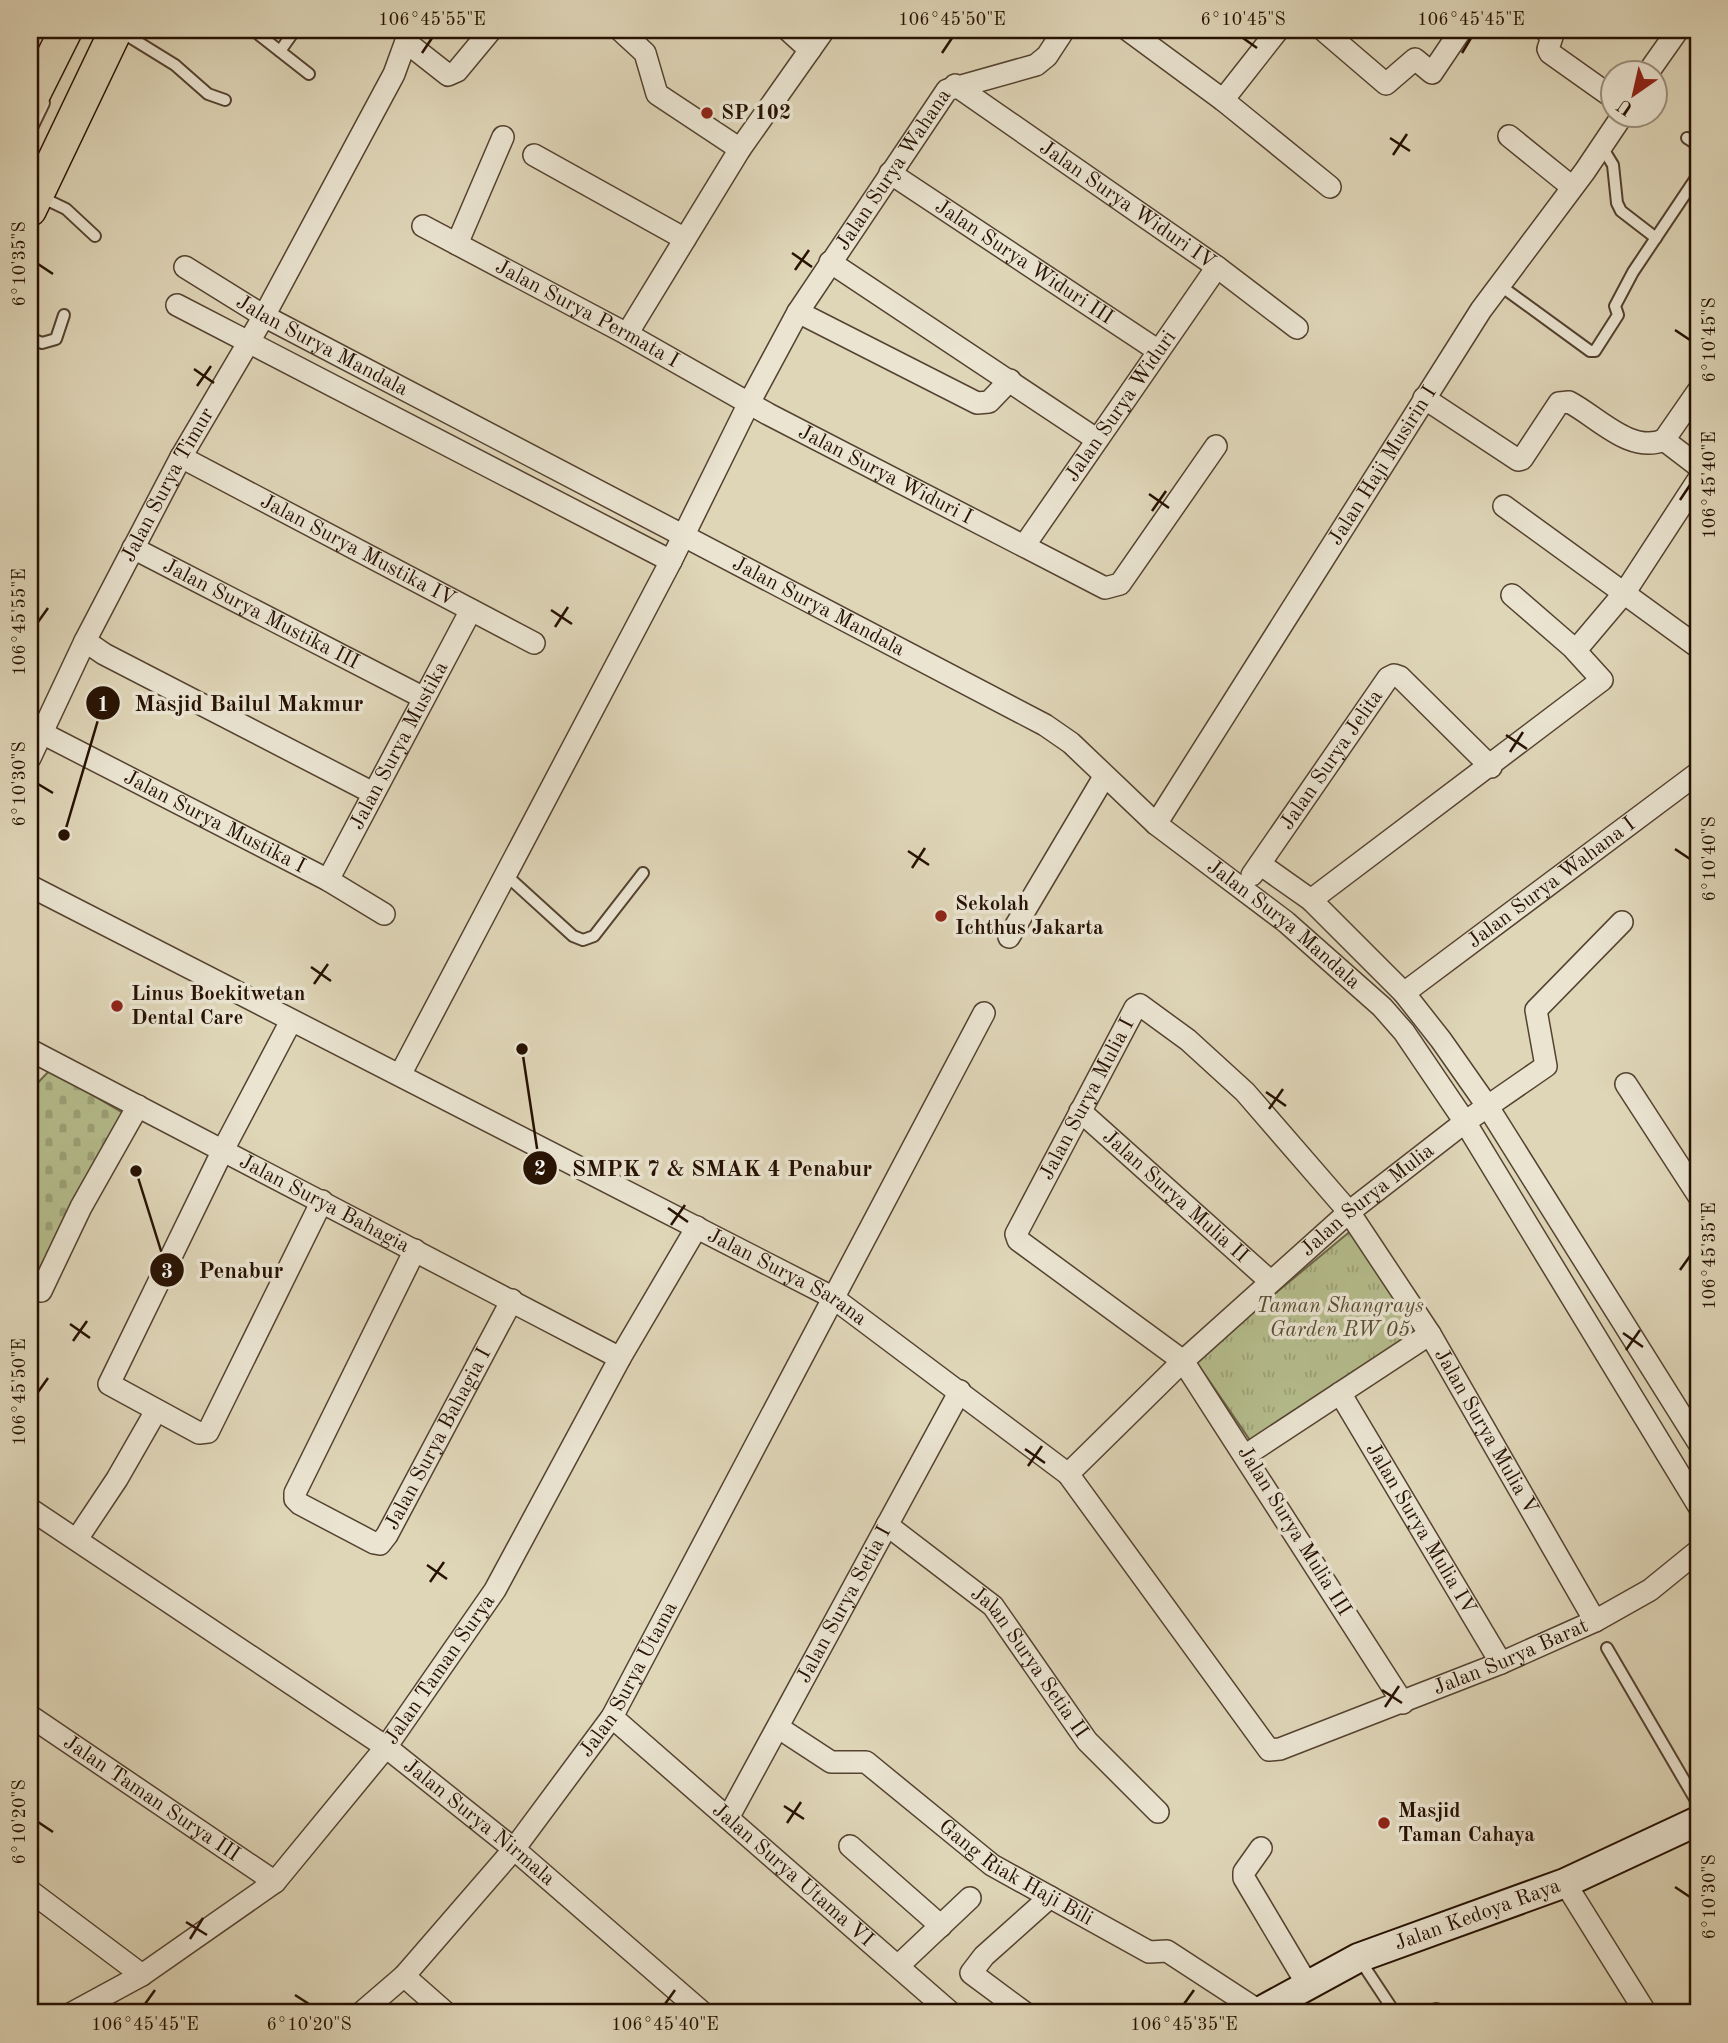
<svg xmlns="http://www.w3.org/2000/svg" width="1728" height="2043" font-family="'Old Standard TT',serif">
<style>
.cemetery{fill:url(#cemetery-stones);stroke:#6e6748;stroke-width:2}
.park{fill:url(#park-tufts);stroke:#6e6748;stroke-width:2}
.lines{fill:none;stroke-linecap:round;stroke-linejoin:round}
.lane-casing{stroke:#544230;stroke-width:14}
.street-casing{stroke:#544230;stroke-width:24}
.secondary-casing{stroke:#261102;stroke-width:32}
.primary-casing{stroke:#261102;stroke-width:35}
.lane{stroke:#eae4d1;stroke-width:10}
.street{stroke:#eae4d1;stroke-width:21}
.secondary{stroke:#eae4d1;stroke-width:28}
.primary{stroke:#dfd6b8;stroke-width:32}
.ticks{fill:none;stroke:#261102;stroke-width:2.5}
.poi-dot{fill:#8f2418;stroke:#eae4d1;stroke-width:2.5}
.labels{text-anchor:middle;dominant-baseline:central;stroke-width:7;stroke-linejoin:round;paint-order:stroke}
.poi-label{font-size:21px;font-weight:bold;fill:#261102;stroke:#eae4d1;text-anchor:start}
.street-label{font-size:21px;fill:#261102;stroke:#eae4d1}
.park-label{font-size:21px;font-style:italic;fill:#584d33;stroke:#eae4d1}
.leader{fill:none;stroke:#261102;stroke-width:2.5}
.callout-dot{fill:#261102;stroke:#eae4d1;stroke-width:2.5}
.mark-label{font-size:21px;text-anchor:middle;font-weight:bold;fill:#fff}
.callout-label{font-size:23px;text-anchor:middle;font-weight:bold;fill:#261102;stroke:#eae4d1;stroke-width:7;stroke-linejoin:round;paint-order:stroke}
.neatline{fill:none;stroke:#261102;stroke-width:2.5}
.ticks-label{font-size:18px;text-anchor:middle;fill:#261102}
</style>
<defs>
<pattern id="cemetery-stones" width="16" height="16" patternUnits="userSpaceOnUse" patternTransform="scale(1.75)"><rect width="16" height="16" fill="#b5bd8d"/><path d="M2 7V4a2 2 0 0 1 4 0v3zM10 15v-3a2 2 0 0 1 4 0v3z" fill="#9ca178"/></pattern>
<pattern id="park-tufts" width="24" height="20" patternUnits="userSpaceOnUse" patternTransform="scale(1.75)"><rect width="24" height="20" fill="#b5bd8d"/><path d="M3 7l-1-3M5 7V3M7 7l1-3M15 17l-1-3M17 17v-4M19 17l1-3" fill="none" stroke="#9ca178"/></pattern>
</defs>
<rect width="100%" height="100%" fill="#dfd6b8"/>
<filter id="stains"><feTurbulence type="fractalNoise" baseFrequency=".00286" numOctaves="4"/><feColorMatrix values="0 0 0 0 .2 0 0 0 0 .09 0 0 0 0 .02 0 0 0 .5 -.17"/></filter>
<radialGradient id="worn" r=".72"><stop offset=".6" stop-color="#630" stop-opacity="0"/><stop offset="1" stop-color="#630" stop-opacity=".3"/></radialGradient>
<path class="cemetery" d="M50,1070L123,1113L30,1286V1091Z"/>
<path class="park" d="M1353,1229L1424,1334L1254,1446L1195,1360Z"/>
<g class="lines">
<g class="lane-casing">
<g id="lane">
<path d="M253,30L309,74"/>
<path d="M120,31L175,65L208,94L225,100"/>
<path d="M280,51L295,30"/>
<path d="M30,132L44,103"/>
<path d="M1687,138L1698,145"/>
<path d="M1602,147L1613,165L1617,203L1621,211L1656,238"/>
<path d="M41,197L66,209L95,236"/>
<path d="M1498,284L1590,351H1595L1618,315L1615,306L1633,272L1698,175"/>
<path d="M30,338L42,343L56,339L64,315"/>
<path d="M507,876L573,936L583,940L594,936L643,873"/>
<path d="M1607,1648L1698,1804"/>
<path d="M1360,1960L1395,2013"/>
<path d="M1428,2013L1436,2009L1453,2013"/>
</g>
</g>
<g class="street-casing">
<g id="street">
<path d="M620,30L645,53L657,94L740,149"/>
<path d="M788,30L810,50"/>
<path d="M1128,30L1223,100L1330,187"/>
<path d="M1323,30L1386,84L1415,59L1432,73L1461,30"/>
<path d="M1545,30L1552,37L1548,49L1550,53L1612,97"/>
<path d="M406,42L448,75L457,71L491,30"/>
<path d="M1647,74L1678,30"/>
<path id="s1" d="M955,85L1217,267L1297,328"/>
<path d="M1223,100L1278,30"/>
<path d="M1509,136L1572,187"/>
<path d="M534,155L685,239"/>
<path id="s2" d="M890,173L1157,350"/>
<path id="s3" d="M423,226L627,334L768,414L1105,588L1120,584L1216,446"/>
<path d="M457,244L503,137"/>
<path d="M830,262L1096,439"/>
<path id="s4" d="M185,267L264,316L1045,725L1071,743L1156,824L1286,922L1382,1007L1404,1032L1465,1122L1698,1505"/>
<path d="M177,305L671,561"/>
<path d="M798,312L977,403L989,402L1010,380"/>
<path d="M627,334L740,149L824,30"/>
<path d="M1424,398L1518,460L1522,459L1559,403L1569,402C1598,417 1630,454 1664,440L1698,466"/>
<path d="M1664,440L1698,391"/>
<path id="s5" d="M181,457L534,643"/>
<path d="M1504,506L1698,647"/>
<path id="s6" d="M1024,546L1217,267"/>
<path id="s7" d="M133,548L424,698"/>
<path d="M85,641L104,654L373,793"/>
<path d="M1576,650L1625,592L1698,480"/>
<path id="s8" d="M42,733L328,880L384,914"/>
<path id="s9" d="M30,758L85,641L181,457L264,316L394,74L410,30"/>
<path id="s10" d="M1156,824L1481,310L1585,171L1622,116"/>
<path d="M1260,864L1311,900L1404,993L1441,1040L1488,1107L1698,1442"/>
<path id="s11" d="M1252,875L1388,678L1394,675L1400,677L1491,767"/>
<path id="s12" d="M328,880L471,610"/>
<path id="s13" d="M30,886L832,1297L1068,1474L1269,1750L1280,1749L1501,1663L1595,1621L1650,1590L1698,1551"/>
<path d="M1311,900L1602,680L1572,647L1512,595"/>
<path d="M1009,937L1104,777"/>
<path id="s14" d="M1404,993L1698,773"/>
<path d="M291,1021L223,1150L109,1384L199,1433L208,1432L322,1201"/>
<path id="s15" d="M30,1050L620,1358"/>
<path id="s16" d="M400,1075L671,561L749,403L798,312L947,90L1036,65L1047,56L1064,30"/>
<path d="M1626,1084L1698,1195"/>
<path id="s17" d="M1080,1111L1270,1281"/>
<path id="s18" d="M415,1250L295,1493V1499L300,1504L374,1543L380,1544L387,1535L512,1300"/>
<path d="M41,1291L81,1207L138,1106"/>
<path id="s19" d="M1340,1393L1501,1663"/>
<path d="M1246,1455L1430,1334"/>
<path id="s20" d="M1068,1474L1183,1361L1349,1212L1465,1122L1546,1066L1536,1010L1622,922"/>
<path id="s21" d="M30,1509L386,1747L514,1849L703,2013"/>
<path id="s22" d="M887,1525L993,1606L1087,1741L1158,1812"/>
<path d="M77,1539L117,1479L156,1411"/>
<path id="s23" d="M1403,1703L1183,1361L1018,1240L1016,1234L1135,1008L1140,1005L1188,1040L1245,1092L1349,1212L1430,1334L1595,1621"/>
<path id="s24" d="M30,1716L275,1882"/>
<path id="s25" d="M612,1717L951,2013"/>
<path id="s26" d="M779,1728L831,1762H866L992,1865L1149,1952L1167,1951L1259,2011"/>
<path id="s27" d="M728,1818L960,1391"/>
<path d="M850,1846L941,1926"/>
<path d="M1261,1848L1244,1872V1878L1307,1984"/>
<path d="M1565,1883L1646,2013"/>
<path d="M30,1891L142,1975"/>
<path d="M898,1966L970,1898"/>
<path d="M404,1976L446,2013"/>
<path id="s28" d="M72,2013L142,1975L275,1882L386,1747L495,1590L620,1358L697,1227"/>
<path id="s29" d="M361,2013L404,1976L514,1849L612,1717L984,1013"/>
<path d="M1025,2013L971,1973L984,1956L1050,1897"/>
</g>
</g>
<g class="secondary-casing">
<g id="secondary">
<path id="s30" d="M1257,2013L1358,1958L1565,1883L1698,1821"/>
</g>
</g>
<g class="primary-casing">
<g id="primary">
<path d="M30,102L66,30"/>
<path d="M30,210L116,30"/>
</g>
</g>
<use href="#lane" class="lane"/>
<use href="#street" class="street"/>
<use href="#secondary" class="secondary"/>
<use href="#primary" class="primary"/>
</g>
<path class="ticks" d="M1243,38L1257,48M422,53L432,38M942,53L952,38M1462,53L1471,38M1390,138L1410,151M1393,155L1407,134M792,253L812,267M38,264L53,274M795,270L809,250M1675,330L1690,340M194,369L214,383M197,386L211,366M1149,494L1169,508M1680,500L1690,485M1152,511L1166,491M551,610L572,624M38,622L48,608M555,627L568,607M1506,735L1527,749M1510,752L1523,732M38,784L53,793M1675,849L1690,859M908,851L929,865M912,868L925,848M311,967L331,981M314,984L328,964M1266,1092L1286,1106M1269,1109L1283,1089M668,1208L688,1222M671,1225L685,1205M1680,1270L1690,1256M70,1324L90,1338M1623,1333L1643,1347M73,1341L87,1321M1626,1350L1640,1330M38,1392L48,1378M1025,1449L1045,1463M1028,1466L1042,1446M427,1565L447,1579M430,1582L444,1562M1382,1690L1402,1703M1385,1707L1399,1686M784,1806L804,1819M38,1822L53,1832M787,1823L801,1802M1675,1887L1690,1897M186,1922L207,1935M190,1939L203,1918M295,1995L309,2004M145,2004L155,1990M665,2004L675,1990M1184,2004L1194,1990"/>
<g class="poi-dot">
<circle cx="707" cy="113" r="7"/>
<circle cx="941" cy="916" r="7"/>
<circle cx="117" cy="1006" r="7"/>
<circle cx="1384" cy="1823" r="7"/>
</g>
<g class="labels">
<g class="poi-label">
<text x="721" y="113">SP 102</text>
<text x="955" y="904">Sekolah<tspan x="955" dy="24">Ichthus Jakarta</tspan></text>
<text x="131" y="994">Linus Boekitwetan<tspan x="131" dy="24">Dental Care</tspan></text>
<text x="1398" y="1811">Masjid<tspan x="1398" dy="24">Taman Cahaya</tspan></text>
</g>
<g class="street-label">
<text stroke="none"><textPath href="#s16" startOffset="1032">Jalan Surya Wahana</textPath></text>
<text stroke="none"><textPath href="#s1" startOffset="210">Jalan Surya Widuri IV</textPath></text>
<text stroke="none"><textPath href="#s2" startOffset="161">Jalan Surya Widuri III</textPath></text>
<text stroke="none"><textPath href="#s3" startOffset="186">Jalan Surya Permata I</textPath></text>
<text stroke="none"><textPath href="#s4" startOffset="158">Jalan Surya Mandala</textPath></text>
<text stroke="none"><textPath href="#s6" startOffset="170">Jalan Surya Widuri</textPath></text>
<text stroke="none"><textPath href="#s10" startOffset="424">Jalan Haji Musirin I</textPath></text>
<text stroke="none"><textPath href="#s3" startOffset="525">Jalan Surya Widuri I</textPath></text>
<text stroke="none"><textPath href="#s9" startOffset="306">Jalan Surya Timur</textPath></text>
<text stroke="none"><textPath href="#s5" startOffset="200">Jalan Surya Mustika IV</textPath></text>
<text stroke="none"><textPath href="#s4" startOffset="719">Jalan Surya Mandala</textPath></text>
<text stroke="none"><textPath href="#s7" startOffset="144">Jalan Surya Mustika III</textPath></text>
<text stroke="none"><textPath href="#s12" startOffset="152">Jalan Surya Mustika</textPath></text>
<text stroke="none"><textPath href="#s11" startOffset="140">Jalan Surya Jelita</textPath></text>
<text stroke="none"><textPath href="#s8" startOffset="194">Jalan Surya Mustika I</textPath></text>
<text stroke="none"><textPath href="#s14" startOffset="184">Jalan Surya Wahana I</textPath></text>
<text stroke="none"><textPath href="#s4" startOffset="1286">Jalan Surya Mandala</textPath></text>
<text stroke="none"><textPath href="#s23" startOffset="770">Jalan Surya Mulia I</textPath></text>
<text stroke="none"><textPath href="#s17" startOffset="128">Jalan Surya Mulia II</textPath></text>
<text stroke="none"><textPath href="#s20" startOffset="406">Jalan Surya Mulia</textPath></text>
<text stroke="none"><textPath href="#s15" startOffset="332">Jalan Surya Bahagia</textPath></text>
<text stroke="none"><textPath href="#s13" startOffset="852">Jalan Surya Sarana</textPath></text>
<text stroke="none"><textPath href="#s23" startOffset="1433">Jalan Surya Mulia V</textPath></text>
<text stroke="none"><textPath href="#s18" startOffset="494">Jalan Surya Bahagia I</textPath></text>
<text stroke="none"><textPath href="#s19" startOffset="158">Jalan Surya Mulia IV</textPath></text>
<text transform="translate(1294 1531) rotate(58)">Jalan Surya Mulia III</text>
<text stroke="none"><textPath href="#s27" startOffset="243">Jalan Surya Setia I</textPath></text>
<text stroke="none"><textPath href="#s13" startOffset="1797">Jalan Surya Barat</textPath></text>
<text stroke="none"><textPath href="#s22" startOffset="200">Jalan Surya Setia II</textPath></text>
<text stroke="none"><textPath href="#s28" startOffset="511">Jalan Taman Surya</textPath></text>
<text stroke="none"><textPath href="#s29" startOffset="430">Jalan Surya Utama</textPath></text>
<text stroke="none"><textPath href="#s24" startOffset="147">Jalan Taman Surya III</textPath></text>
<text stroke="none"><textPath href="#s21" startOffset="548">Jalan Surya Nirmala</textPath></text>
<text stroke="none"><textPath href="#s26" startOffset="284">Gang Riak Haji Bili</textPath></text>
<text stroke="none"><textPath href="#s25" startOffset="240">Jalan Surya Utama VI</textPath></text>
<text stroke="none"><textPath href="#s30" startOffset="242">Jalan Kedoya Raya</textPath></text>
</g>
<g class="park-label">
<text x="1340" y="1306">Taman Shangrays<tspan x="1340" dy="24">Garden RW 05</tspan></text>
</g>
</g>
<path class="leader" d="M64 835L103 703M522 1049L540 1168M136 1171L167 1270"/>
<g class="callout-dot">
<circle cx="64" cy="835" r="7"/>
<circle cx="522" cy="1049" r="7"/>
<circle cx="136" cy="1171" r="7"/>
<circle cx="103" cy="703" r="18"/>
<circle cx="540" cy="1168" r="18"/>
<circle cx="167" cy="1270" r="18"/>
</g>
<g class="mark-label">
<text x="103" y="711">1</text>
<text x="540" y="1175">2</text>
<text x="167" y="1278">3</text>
</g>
<g class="callout-label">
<text x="249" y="711">Masjid Bailul Makmur</text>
<text x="722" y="1176">SMPK 7 &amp; SMAK 4 Penabur</text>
<text x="241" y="1278">Penabur</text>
</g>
<rect width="1728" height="2043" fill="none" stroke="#dfd6b8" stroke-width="77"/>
<g transform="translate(1634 94) rotate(214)"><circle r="33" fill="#eae4d1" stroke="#9c907e" stroke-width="2"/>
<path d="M0-5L12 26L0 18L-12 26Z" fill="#8f2418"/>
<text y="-10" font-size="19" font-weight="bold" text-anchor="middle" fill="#261102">U</text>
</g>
<rect x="38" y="38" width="1652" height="1966" class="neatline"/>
<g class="ticks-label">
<text x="432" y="25">106°45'55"E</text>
<text x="952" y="25">106°45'50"E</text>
<text x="1243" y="25">6°10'45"S</text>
<text x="1471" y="25">106°45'45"E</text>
<text transform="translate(19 264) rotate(-90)" y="6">6°10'35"S</text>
<text transform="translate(1709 340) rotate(-90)" y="6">6°10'45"S</text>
<text transform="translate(1709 485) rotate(-90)" y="6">106°45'40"E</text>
<text transform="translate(19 622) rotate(-90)" y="6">106°45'55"E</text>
<text transform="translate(19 784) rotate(-90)" y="6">6°10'30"S</text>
<text transform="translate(1709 859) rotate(-90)" y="6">6°10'40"S</text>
<text transform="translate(1709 1256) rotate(-90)" y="6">106°45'35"E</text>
<text transform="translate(19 1392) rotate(-90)" y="6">106°45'50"E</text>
<text transform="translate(19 1822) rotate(-90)" y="6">6°10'20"S</text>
<text transform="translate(1709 1897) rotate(-90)" y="6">6°10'30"S</text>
<text x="145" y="2030">106°45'45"E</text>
<text x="309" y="2030">6°10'20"S</text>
<text x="665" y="2030">106°45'40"E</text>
<text x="1184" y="2030">106°45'35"E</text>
</g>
<rect width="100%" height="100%" filter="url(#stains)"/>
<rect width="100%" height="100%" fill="url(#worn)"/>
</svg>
